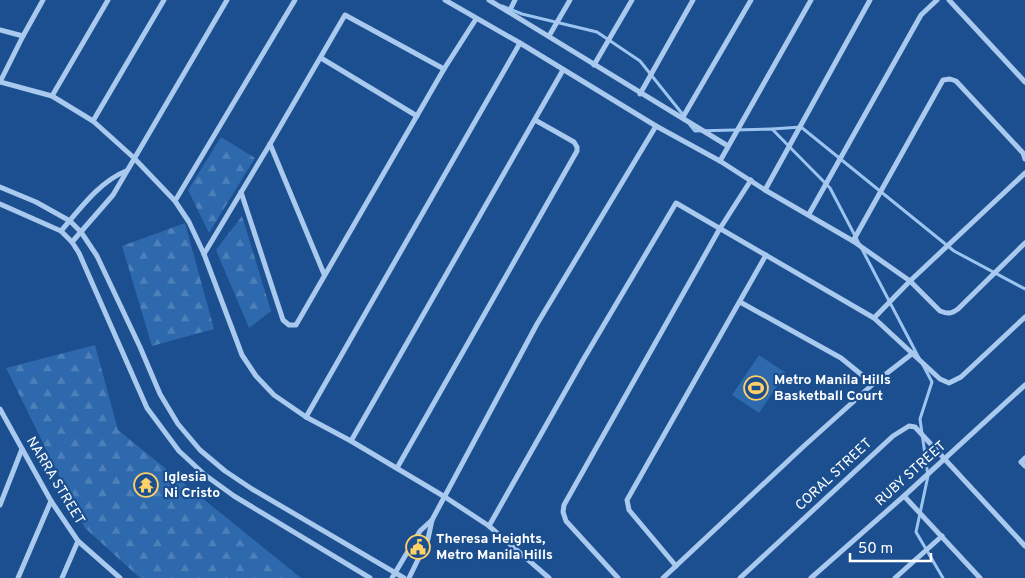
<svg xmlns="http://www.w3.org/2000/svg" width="1025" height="578" font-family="Overpass,sans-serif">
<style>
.forest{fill:url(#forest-firs)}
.pitch{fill:#2e69ad}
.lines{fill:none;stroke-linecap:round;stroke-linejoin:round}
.stream{stroke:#9cc4f0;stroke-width:3}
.minor{stroke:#a9c9ee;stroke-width:5}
.labels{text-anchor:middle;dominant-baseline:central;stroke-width:4.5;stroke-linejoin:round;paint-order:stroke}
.poi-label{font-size:14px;font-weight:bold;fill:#fff;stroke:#1b4f8f;text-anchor:start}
.street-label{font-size:14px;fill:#fff;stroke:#1b4f8f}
</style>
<defs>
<pattern id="forest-firs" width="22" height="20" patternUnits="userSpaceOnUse" patternTransform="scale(1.25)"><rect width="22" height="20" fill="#2e69ad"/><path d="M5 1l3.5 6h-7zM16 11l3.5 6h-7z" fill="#4d80b9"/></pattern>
</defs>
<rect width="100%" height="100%" fill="#1b4f8f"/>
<g class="forest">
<path d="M221,137L255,158L209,233L188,190Z"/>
<path d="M242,216L271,311L249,328L216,250Z"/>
<path d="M185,223L214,329L152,346L122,246Z"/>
<path d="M95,345L118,430L301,578H140L85,528L6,368Z"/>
</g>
<path class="pitch" d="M759,355L786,373L759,413L732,395Z"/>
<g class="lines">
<g class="stream">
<path d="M502,6L522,14L597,32L640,61L684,116"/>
<path d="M690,125L695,131L772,129L830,188L919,358"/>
<path d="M772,129L801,127L954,251L1025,289"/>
<path d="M923,365L932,382L920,419L928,476L916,532L943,578"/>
</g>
<g class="minor">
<path d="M445,0L520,43L656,126L720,161L765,190L853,241L910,281L940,311C948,314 951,314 958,309L1025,243"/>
<path d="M489,0L728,146"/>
<path d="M949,0L1025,82"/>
<path d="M509,12L515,0"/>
<path d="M0,30L23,36"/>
<path d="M549,36L570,0"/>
<path d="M321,58L417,116"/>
<path d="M594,65L632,0"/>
<path d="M0,82L52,96L93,121L133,157L175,201L189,222L204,254L242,355L256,376L274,395L306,417L351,441L445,497L489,526L549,578"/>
<path d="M0,82L23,36L43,0"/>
<path d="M640,94L693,0"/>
<path d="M52,96L108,0"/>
<path d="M683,117L751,0"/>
<path d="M93,121L164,0"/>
<path d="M270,144L324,274"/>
<path d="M720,161L811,0"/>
<path d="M0,187L36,202L70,221L81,232L97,256L140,347L160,394L178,424L200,450L225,471L252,489L404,578"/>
<path d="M765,190L870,0"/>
<path d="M241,192L283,320L289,325H296L444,69L476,19"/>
<path d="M175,201L295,0"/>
<path d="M0,204L61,231L72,242L79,253L147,408L179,451L205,475L234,496L370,578"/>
<path d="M809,214L921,15L937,0"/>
<path d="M61,231C80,209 99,182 126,171"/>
<path d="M853,241L943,80L950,79L956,81L1023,153L1025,159"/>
<path d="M72,242L113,195L227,0"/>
<path d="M204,254L270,144L345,15L444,69"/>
<path d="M740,302L841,358L873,384"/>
<path d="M874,318L910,281L1025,173"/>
<path d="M0,409L51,501L78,541L120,578"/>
<path d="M306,417L520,43"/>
<path d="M351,441L563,70"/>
<path d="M1025,458L1021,462L1025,466"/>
<path d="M397,468L577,151V147L574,142L535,120"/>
<path d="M904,496L980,578"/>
<path d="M0,505L22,449"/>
<path d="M489,526L583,360L676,203L874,318L940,379L949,383L961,377L1025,317"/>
<path d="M676,566L629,510L627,500L766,255"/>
<path d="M18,578L51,501"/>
<path d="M62,578L78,541"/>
<path d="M392,578L420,531L432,520"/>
<path d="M409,578L428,539L432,520L537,324L656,126"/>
<path d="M618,578L566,521L563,512L564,505L719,230L751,180"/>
<path d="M663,578L804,446L873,384L913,353"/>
<path d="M740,578L893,436L909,426L915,427L1025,546"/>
<path d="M811,578L904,496L1025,385"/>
<path d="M895,578L942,536"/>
</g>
</g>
<defs>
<g id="stadium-ring" transform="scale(1.25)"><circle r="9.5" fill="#1b4f8f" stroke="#ffd166" stroke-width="1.5"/><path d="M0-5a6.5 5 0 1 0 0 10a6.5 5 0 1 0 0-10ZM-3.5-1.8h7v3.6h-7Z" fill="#ffd166"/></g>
<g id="temple-ring" transform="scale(1.25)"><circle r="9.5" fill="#1b4f8f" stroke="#ffd166" stroke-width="1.5"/><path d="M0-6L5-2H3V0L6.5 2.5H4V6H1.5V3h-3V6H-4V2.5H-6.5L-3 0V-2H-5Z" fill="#ffd166"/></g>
<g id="civic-ring" transform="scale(1.25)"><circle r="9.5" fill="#1b4f8f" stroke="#ffd166" stroke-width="1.5"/><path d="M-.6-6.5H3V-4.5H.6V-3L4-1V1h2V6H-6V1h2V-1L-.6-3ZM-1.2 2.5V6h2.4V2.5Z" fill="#ffd166"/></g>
</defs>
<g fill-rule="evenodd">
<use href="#stadium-ring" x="756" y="388"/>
<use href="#temple-ring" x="146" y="485"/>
<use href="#civic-ring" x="418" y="547"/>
</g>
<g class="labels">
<g class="poi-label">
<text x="774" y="380">Metro Manila Hills<tspan x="774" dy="16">Basketball Court</tspan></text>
<text x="164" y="477">Iglesia<tspan x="164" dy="16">Ni Cristo</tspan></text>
<text x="436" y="539">Theresa Heights,<tspan x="436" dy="16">Metro Manila Hills</tspan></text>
</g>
<g class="street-label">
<text transform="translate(911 474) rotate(-42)">RUBY STREET</text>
<text transform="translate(834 475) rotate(-43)">CORAL STREET</text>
<text transform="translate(55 481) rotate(59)">NARRA STREET</text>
</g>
</g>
<path d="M850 553v8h81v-8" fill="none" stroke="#ffffff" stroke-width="2.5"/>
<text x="858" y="553" font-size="15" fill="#ffffff" stroke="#1b4f8f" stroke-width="4" paint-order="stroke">50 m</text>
</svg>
